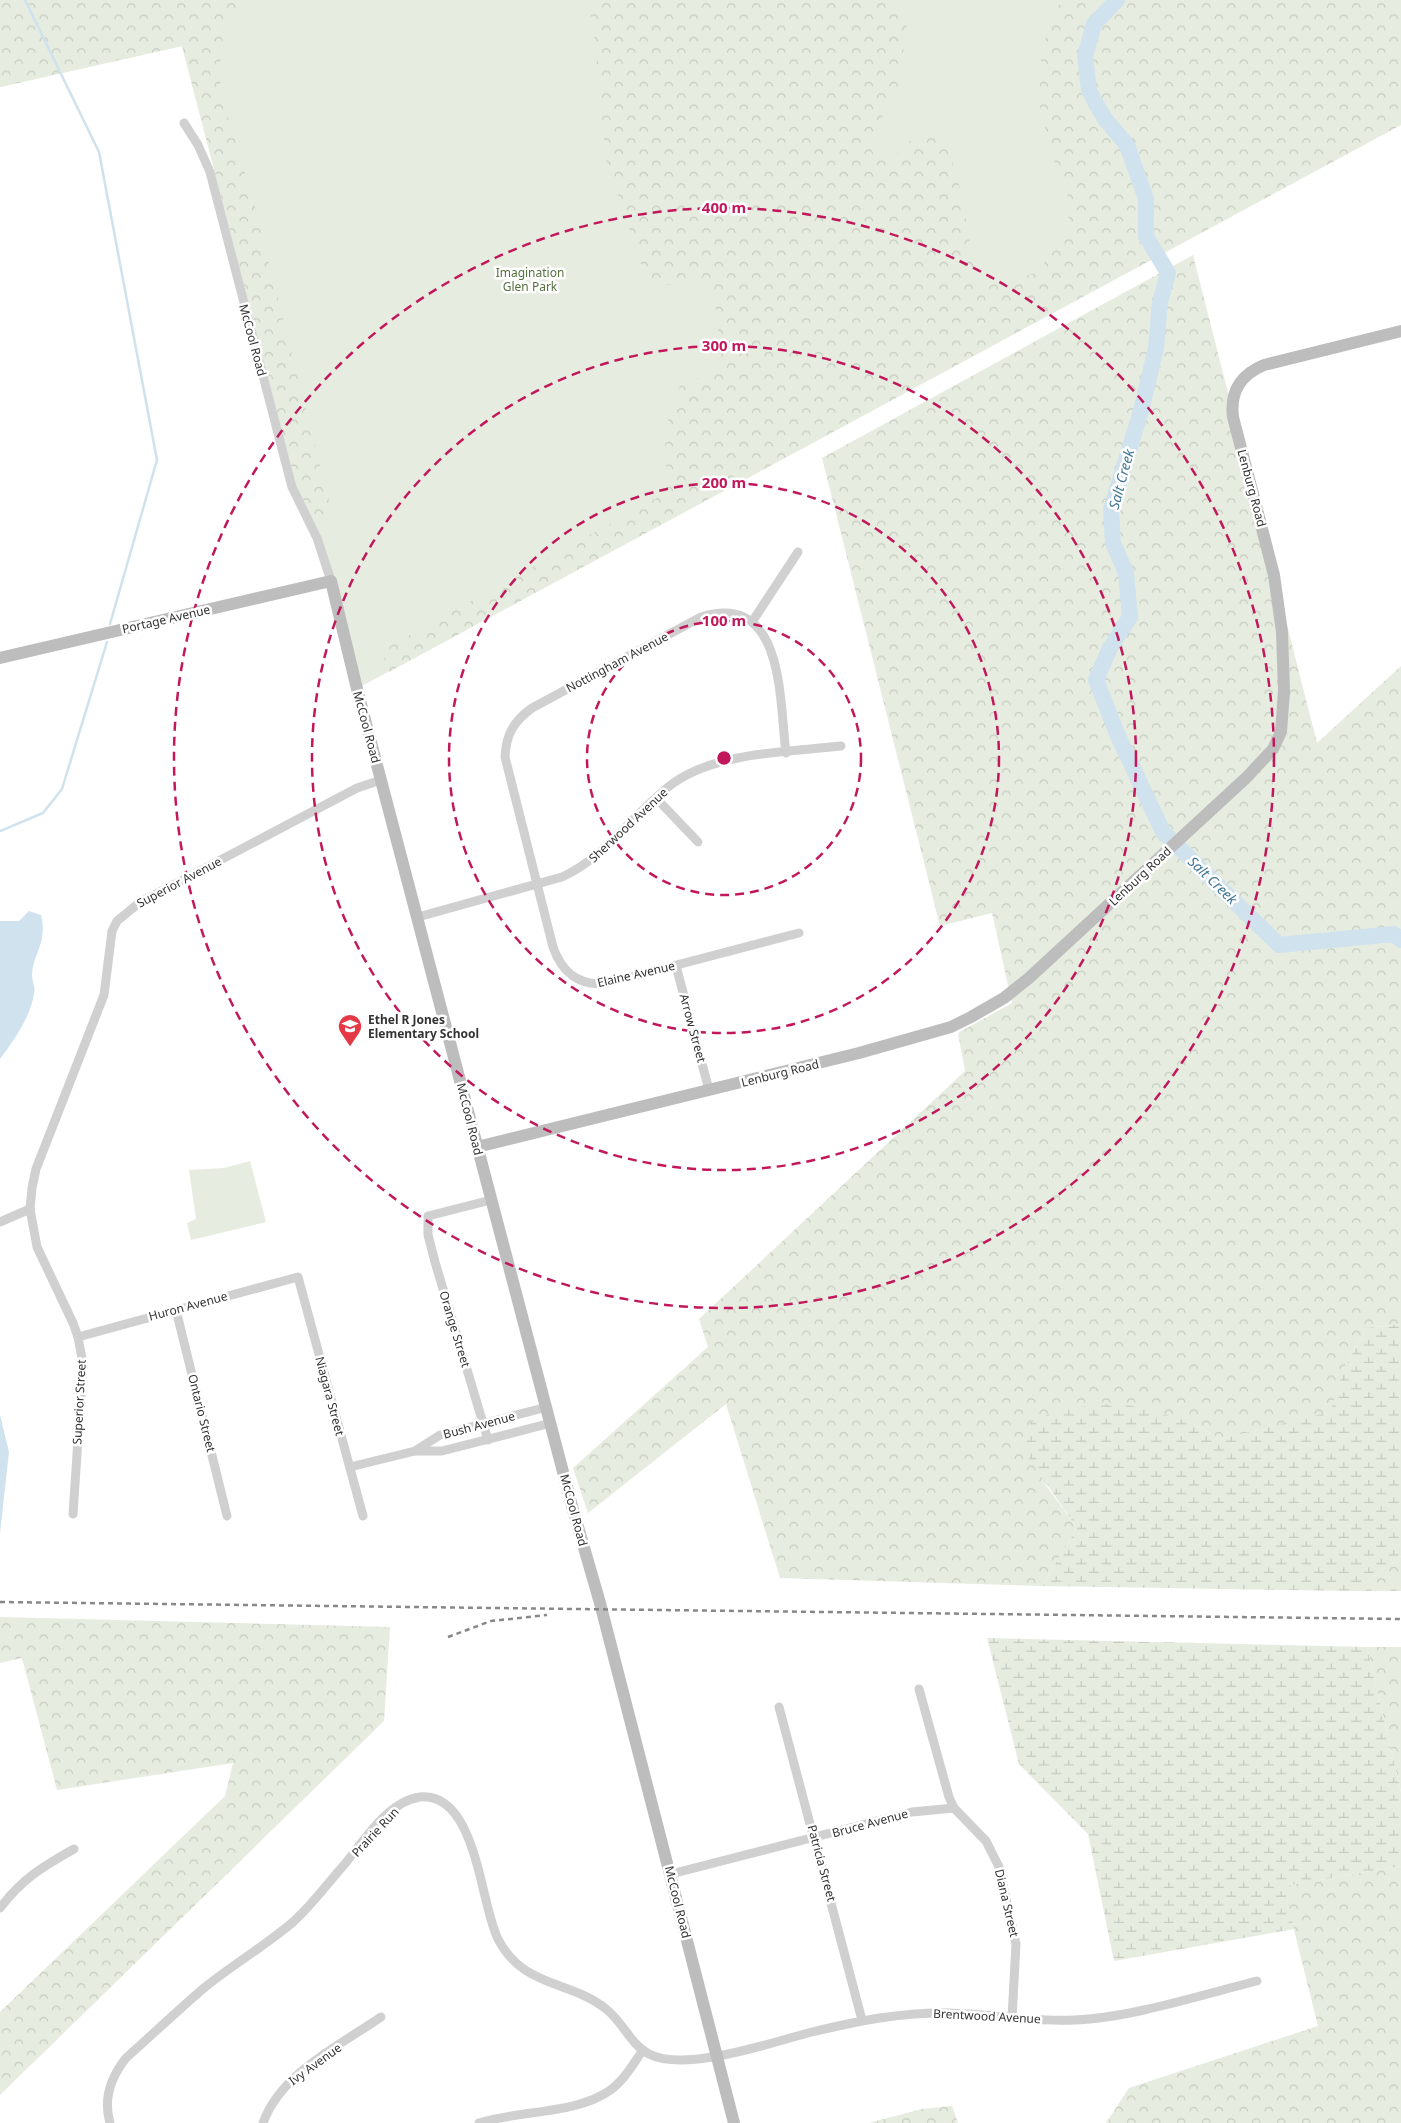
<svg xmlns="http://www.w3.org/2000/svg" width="1401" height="2123" font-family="'Noto Sans',sans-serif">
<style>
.green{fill:#e6ecdf}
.forest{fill:url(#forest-crowns)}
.wetland{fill:url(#wetland-marsh)}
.water{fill:#cfe2ee}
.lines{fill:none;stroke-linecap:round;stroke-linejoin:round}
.stream{stroke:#cfe2ee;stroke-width:2.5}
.river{stroke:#cfe2ee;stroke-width:16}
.street{stroke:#d0d0d0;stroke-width:9}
.secondary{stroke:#bdbdbd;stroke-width:12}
.rail{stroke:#888;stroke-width:2.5;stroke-dasharray:5 4;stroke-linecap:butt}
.ring{fill:none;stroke:#c2185b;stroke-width:2.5;stroke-dasharray:9 6}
.labels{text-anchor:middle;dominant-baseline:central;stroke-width:5;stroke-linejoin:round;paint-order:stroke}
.park-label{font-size:12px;fill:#56703f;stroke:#fff}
.street-label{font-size:12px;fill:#333;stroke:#fff}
.poi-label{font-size:12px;font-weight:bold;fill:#333;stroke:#fff;text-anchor:start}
.water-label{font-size:14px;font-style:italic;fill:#3f7597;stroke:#fff}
.centre{fill:#c2185b;stroke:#fff;stroke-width:2.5}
.ring-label{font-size:15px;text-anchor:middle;font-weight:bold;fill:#c2185b;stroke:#fff;stroke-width:5;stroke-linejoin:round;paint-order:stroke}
</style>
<defs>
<pattern id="forest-crowns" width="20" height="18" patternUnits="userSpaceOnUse" patternTransform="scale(1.25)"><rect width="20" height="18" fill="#e6ecdf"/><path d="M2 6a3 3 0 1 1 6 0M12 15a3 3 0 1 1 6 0" fill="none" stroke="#c6cbc0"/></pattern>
<pattern id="wetland-marsh" width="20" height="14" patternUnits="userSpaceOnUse" patternTransform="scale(1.25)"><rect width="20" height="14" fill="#e6ecdf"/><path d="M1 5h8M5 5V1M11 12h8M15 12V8" fill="none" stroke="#c6cbc0"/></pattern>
</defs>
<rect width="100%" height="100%" fill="#fff"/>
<g class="green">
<path d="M0,0H1401V124L360,687L320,534L297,488L182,46L0,87Z"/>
<path d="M250,1161L266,1222L191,1240L187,1223L196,1219L189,1170L224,1168Z"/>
</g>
<g class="forest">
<path d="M0,0H244L223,35L219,77L228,117L253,199L333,517L315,522L297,488L182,46L0,87Z"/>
<path d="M588,0H899L907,27L898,86L871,140L872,152L879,158L896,155L918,133L931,134L948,149L963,198L975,278L991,285L1036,273L1065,237L1071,204L1051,153L1039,102L1042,47L1061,0H1401V125L389,672L384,660L390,646L655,499L669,485C661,447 665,418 681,383L718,373L721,355L715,304L700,283L653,286L644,273L606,160L595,42Z"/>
<path d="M1193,255L1317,743L1401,666V1324L1367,1328L1344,1368L1331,1412L1221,1439L1185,1420L1045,1484L1077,1528L1042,1586L780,1578L726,1404L588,1513L573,1468L708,1347L699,1319L965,1071L958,1033L1012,1003L992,913L940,926L822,458Z"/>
<path d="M1401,1556V1591H1354Z"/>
<path d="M0,1617L390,1627L384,1721L0,2095V2012L225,1796L233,1763L57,1790L22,1658L0,1663Z"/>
<path d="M1367,1647H1401V1792Z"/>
<path d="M1401,1866V2123H1106L1129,2088L1318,2026L1283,1886Z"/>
<path d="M952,2106L958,2123H869L922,2109Z"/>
</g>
<g class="wetland">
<path d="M1401,1324V1556L1354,1591L1042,1586L1077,1528L1025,1453L1030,1423L1059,1409L1121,1403L1185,1420L1221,1439L1330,1412L1344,1368L1367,1328Z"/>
<path d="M987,1638L1367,1647L1401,1792V1866L1284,1886L1294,1929L1114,1961L1088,1834L1019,1764Z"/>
</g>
<g class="water">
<path d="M29,911L41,915C48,944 33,952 32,975C32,982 36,988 34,994C30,1018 14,1040 0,1059V921H19Z"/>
<path d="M0,1415L9,1452L0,1533Z"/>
</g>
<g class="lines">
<g class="stream">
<path d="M25,0L99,152L157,460L110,624"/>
<path d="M0,831L43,813L62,789L107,642"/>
</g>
<path class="river" d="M1117,0L1094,24L1085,56L1089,91L1105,119L1127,145L1146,199V236L1168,273L1160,302L1156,348L1141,411L1111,509L1113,543L1126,573L1130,617L1110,648L1096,680L1118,736L1163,832L1279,945L1394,934L1401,940"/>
<g class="street">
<path d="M184,123L198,145L210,172L292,487L317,538L331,581"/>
<path d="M752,622L798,552"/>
<path d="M786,753C779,700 785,591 701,617L532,708C514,721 506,734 505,757L553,947C562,973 580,987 608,983L799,933"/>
<path d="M656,798L698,842"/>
<path d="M418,917L562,877C606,857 634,813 672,784C715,752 789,752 841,746"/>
<path d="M676,966L709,1090"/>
<path d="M0,1222L30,1209"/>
<path d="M176,1310L227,1516"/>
<path d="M78,1337L298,1277L363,1516"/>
<path d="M488,1440L435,1262L428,1235V1216L491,1200"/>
<path d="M415,1451L440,1435L547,1407"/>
<path d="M350,1467L415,1451H442L551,1423"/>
<path d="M73,1514L83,1364L78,1337L73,1323L37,1247L30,1209L32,1188L36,1169L104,995L112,931L117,921L139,903L357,788L381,780"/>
<path d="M919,1689L949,1797L954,1808L986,1841L999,1867L1016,1944L1012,2018"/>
<path d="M779,1707L862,2020"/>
<path d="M671,1874L912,1812L954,1808"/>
<path d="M0,1908C22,1879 42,1867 74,1849"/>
<path d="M110,2123C103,2099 111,2077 126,2058C152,2035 177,2011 204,1988C232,1965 265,1946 293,1922C312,1905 327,1884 344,1865C363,1842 388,1801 420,1797C477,1792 480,1904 498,1939C523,1988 570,1980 606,2009C623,2022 630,2044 649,2054C686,2073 772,2042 812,2032C858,2021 901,2012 949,2013C990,2014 1032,2022 1074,2020C1130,2018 1201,1995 1257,1981"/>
<path d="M263,2123C281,2073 339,2046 381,2017"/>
<path d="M479,2123C520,2110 576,2114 609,2091C624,2081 633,2064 643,2050"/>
</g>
<g class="secondary">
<path d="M0,658L331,581L358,693L572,1506L600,1603L734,2123"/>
<path d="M477,1147L859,1053L951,1027L971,1017L1004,998L1029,978L1247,777L1273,749L1281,732L1284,691L1282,632L1274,575L1233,417C1230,392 1240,375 1264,365L1401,331"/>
</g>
<g class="rail">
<path d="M0,1602L1401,1619"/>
<path d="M448,1637L491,1621L547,1615"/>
</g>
</g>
<g class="ring">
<circle cx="724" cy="758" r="137"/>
<circle cx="724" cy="758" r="275"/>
<circle cx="724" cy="758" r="412"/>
<circle cx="724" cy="758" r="550"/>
</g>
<defs>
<g id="school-pin" transform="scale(1.25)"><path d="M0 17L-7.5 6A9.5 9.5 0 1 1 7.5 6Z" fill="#e63946" stroke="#fff"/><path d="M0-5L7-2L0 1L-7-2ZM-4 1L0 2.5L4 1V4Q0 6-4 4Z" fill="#fff"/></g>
</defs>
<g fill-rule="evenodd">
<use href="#school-pin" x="350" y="1026"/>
</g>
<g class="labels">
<g class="park-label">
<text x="530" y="272">Imagination<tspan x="530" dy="14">Glen Park</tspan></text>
</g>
<g class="street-label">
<text transform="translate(253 340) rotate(75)">McCool Road</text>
<text transform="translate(1252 488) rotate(75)">Lenburg Road</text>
<text transform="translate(166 619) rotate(-13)">Portage Avenue</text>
<text transform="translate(617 662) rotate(-28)">Nottingham Avenue</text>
<text transform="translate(367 727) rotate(75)">McCool Road</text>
<text transform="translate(628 825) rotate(-43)">Sherwood Avenue</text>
<text transform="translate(1140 876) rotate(-43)">Lenburg Road</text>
<text transform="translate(179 882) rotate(-28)">Superior Avenue</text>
<text transform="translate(636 974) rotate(-13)">Elaine Avenue</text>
<text transform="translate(693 1028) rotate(75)">Arrow Street</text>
<text transform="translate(780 1073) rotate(-14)">Lenburg Road</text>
<text transform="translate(470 1119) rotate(76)">McCool Road</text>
<text transform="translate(188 1306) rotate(-15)">Huron Avenue</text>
<text transform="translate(455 1329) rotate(73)">Orange Street</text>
<text transform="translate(330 1396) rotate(75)">Niagara Street</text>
<text transform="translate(79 1402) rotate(-87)">Superior Street</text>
<text transform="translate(202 1413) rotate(76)">Ontario Street</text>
<text transform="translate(479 1425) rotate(-15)">Bush Avenue</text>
<text transform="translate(574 1510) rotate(75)">McCool Road</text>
<text transform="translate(870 1823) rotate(-15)">Bruce Avenue</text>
<text transform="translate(375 1832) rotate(-47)">Prairie Run</text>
<text transform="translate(822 1863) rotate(75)">Patricia Street</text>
<text transform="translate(678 1902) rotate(76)">McCool Road</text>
<text transform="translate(1007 1903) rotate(77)">Diana Street</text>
<text transform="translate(987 2016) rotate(3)">Brentwood Avenue</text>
<text transform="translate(315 2064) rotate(-36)">Ivy Avenue</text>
</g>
<g class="poi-label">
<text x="368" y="1019">Ethel R Jones<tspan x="368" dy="14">Elementary School</tspan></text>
</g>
<g class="water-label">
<text transform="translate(1121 479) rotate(-75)">Salt Creek</text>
<text transform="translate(1213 880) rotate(44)">Salt Creek</text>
</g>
</g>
<circle cx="724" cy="758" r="8" class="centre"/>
<g class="ring-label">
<text x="724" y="213">400 m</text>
<text x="724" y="351">300 m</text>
<text x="724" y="488">200 m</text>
<text x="724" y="626">100 m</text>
</g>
</svg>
